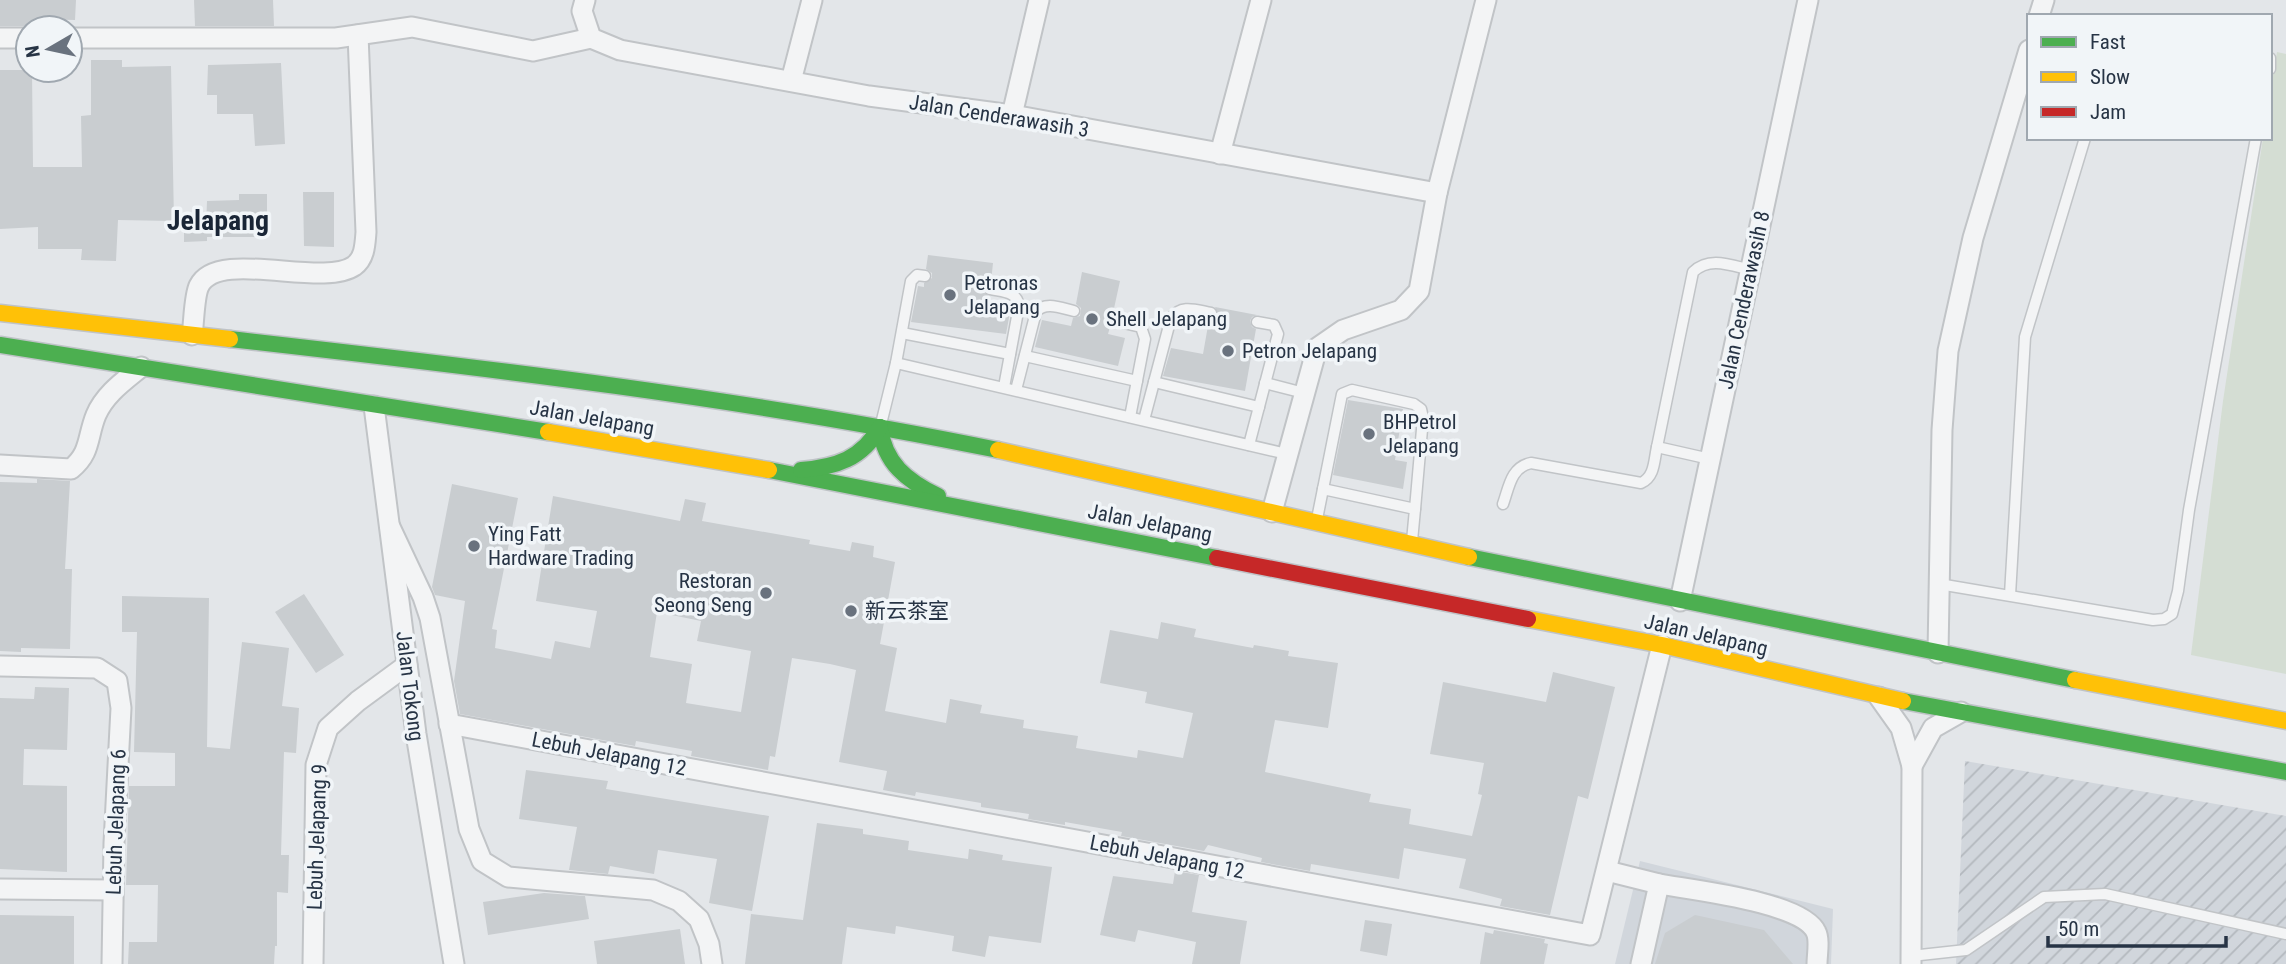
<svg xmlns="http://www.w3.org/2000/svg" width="2286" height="964" font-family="'Roboto Condensed','Noto Sans SC',sans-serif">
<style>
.built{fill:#d1d6dc}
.industrial{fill:url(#industrial-furrows)}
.green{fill:#d4ddd3}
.building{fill:#c9cdd0;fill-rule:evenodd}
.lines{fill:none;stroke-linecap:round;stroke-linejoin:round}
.lane-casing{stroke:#c1c4c7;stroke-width:13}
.street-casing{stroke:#c1c4c7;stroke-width:23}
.fast-casing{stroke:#bfc3c7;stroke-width:19}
.slow-casing{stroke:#bfc3c7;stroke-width:19}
.jam-casing{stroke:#bfc3c7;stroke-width:19}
.lane{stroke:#f3f4f5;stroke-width:10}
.street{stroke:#f3f4f5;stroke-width:19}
.fast{stroke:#4caf50;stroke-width:16}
.slow{stroke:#ffc107;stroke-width:16}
.jam{stroke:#c62828;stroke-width:16}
.poi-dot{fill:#69727e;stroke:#f1f5f8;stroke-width:2.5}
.labels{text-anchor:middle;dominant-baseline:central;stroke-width:7;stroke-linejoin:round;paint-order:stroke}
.street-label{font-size:21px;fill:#273445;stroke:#f1f5f8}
.poi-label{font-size:21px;fill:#273445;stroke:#f1f5f8;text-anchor:start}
.district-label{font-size:28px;font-weight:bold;fill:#192536;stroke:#f1f5f8}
</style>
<defs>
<pattern id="industrial-furrows" width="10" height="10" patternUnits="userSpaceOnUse" patternTransform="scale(1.75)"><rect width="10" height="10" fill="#d1d6dc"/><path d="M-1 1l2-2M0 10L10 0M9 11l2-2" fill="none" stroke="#b3b8be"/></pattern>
</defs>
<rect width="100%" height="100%" fill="#e3e6e9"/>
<path class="built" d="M1640,861L1833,909L1831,964H1615Z"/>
<path class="industrial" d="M1965,761L2286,816V964H1956Z"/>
<path class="green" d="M2277,52L2286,54V674L2191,655L2223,401L2263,138H2270V94Z"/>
<g class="building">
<path d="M0,0H76L75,20L36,19V28L28,26H0Z"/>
<path d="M194,0H273L274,26H195Z"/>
<path d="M91,60H122V67L171,66L174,221L118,220L116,261L81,260L82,249H38V227L0,229V70H32L33,167H82L81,116L91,115Z"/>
<path d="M281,63L285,144L255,146L253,114H217V95H207L208,65Z"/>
<path d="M303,192H334V247L304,246Z"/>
<path d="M239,194H267V237H207V241L184,242V223H206V228L207,201L239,200Z"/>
<path d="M928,255L993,263L991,282L985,284L983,291L989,296L988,301L1009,304L1008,312H1010L1006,334L911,322L918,286L924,287V283L932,278V273L926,269Z"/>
<path d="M1082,272L1120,281L1113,313L1106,314L1104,319L1105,325L1110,327L1108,334L1125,338L1118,366L1035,347L1042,320L1071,326L1073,318L1080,316L1081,308L1076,304Z"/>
<path d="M1215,307L1257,315L1252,317L1250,321L1252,327L1256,329L1245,391L1163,376L1171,348L1203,354L1209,320H1214L1218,315Z"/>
<path d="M1348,400L1403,409L1395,460L1407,462L1403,489L1333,475Z"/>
<path d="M37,479L70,481L65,569H72L70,649L21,648V652L0,651V482L37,483Z"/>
<path d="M452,484L518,498L492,629L497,630L495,648L551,659L555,641L590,648L597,611L536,601L553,496L680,521L685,499L706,503L702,521L810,540L809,544L850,551L852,542L874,546L873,557L895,562L880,644L897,648L885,711L946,723L950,699L982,705L980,713L1024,720L1023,728L1078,736L1076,748L1137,758L1138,750L1183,758L1193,713L1145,703L1147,692L1100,683L1110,630L1158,639L1161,622L1196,629L1194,637L1253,648L1254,645L1289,651L1288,656L1338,663L1328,728L1275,720L1265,772L1371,794L1369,802L1411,809L1409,824L1472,836L1482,795L1478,794L1484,763L1430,754L1443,682L1546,702L1553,672L1615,687L1588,799L1578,796L1550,915L1500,906L1502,899L1459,888L1466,859L1404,848L1399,879L1311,864L1310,871L1261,862L1262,858L1208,845L1204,851L1121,836L1122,832L1065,822V825L1028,819L1029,814L981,807V803L916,792L915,796L883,790L887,771L839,762L856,670L830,664L792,658L775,757L770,756L768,770L691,756L692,751L636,741L635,746L460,714L454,681L465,601L435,595L432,587ZM657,612L701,621L697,641L751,651L741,712L686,703L692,664L650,657Z"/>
<path d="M304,594L344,655L316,673L275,612Z"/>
<path d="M122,596L209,598L207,747L230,749L242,642L289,648L282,706L299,708L296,753L284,752L281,855H289L288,893L277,892V946H275L274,964H128L129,942H157L158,885H126L129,786H175V753L134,752L137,632H122Z"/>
<path d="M35,687L69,688L67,750L24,749L23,785L67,786V872L0,869V698L34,699Z"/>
<path d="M526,770L608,781L606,789L769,816L752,911L709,903L717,859L658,850L654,874L610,866L608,874L569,870L577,827L519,819Z"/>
<path d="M817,823L863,829V834L909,841L908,850L968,859L969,849L1003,855L1002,860L1052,867L1041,943L989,936L985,957L952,951L954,936L896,926L895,934L847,927L842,964H745L751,914L803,920Z"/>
<path d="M1175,871L1199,875L1192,912L1247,921L1240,964H1192L1196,942L1138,930L1135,942L1100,935L1113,876L1173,884Z"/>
<path d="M544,893L585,896L589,919L488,935L483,902Z"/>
<path d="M0,915L74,916V964H0Z"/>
<path d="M1695,915L1764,930L1793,964H1655L1665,933Z"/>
<path d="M1365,920L1392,924L1387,956L1360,951Z"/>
<path d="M680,929L685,964H597L594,941Z"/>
<path d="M1494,930L1545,939L1544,943L1548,944L1544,964H1480L1485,932L1493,934Z"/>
</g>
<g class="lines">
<g class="lane-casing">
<g id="lane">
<path d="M2270,58V69"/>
<path d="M990,289C1003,292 1017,291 1019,306L1004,387"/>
<path d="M1111,320L1141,327L1145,339L1130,417"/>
<path d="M902,333L1010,354"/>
<path d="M1025,356L1137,381"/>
<path d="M896,363L911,281L917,275L925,276"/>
<path d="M1154,382L1259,407"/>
<path d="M1265,383L1304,393"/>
<path d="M1016,390L1036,312C1045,301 1061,308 1074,311"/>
<path d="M1144,420L1171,318C1182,304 1195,310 1211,313"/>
<path d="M881,424L896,363L1287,454"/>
<path d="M1249,445L1278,334L1274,325L1257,322"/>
<path d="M1710,459L1657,447L1693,272C1709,256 1730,265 1751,270"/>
<path d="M1323,489L1342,394L1352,390L1414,404L1421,409L1423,418L1415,509"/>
<path d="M1503,504C1509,487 1511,467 1531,463L1641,483C1655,477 1654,460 1657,447"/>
<path d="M1317,519L1323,489L1415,509L1412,541"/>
<path d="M1939,584L2153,620L2164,619L2172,614L2178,591L2189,510L2256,138"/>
<path d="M2010,595L2025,337L2085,138"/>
<path d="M1911,956L1966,950L2044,897L2105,894L2286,934"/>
</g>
</g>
<g class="street-casing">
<g id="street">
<path d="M585,0L582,11L591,38L620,50L869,96L1012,115L1437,193"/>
<path d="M2039,16L2044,0"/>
<path d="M0,38H28"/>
<path d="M70,38H336L412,27L533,51L591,38"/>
<path d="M791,81L812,0"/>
<path d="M1012,115L1039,0"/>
<path d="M1220,154L1261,0"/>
<path d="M192,335C194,323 194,296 199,286C217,248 322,288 354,266C365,258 365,244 366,232L358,35"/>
<path d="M374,406L416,734L454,964"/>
<path d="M0,465L71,469C91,453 87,437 96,415C105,394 124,381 141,367"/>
<path d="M1272,512L1317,348L1343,330L1401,310L1419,291L1437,193L1486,0"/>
<path d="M390,527L423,597L430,618L469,829L482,861L508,877L653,890L679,901L699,919L709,944L712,964"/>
<path d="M1680,601L1808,0"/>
<path d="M1938,653L1942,430L1948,351L1973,238L2029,50"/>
<path d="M0,666L97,668L117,681L121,708L114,843L112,964"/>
<path d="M1879,697L1901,728L1912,766L1911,964"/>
<path d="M449,724L1590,935L1662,645"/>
<path d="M1912,766L1933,728L1961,712"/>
<path d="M1607,871L1659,884"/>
<path d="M0,889L113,890"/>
<path d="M313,964L316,765L328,728L358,701L407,665"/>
<path d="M1641,964L1659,884C1691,890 1803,902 1816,932C1820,940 1817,955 1817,964"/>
</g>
</g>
<g class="fast-casing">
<g id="fast">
<path d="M230,339C487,368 744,398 998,450"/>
<path d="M0,345L548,432"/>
<path d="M880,427C884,463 907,481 938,496"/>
<path d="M769,470L1217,558"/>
<path d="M801,470C836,467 862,459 880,427"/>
<path d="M1469,557L2075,680"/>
<path d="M1903,701L2286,772"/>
</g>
</g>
<g class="slow-casing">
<g id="slow">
<path d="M0,313L230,339"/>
<path d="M548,432L769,470"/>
<path d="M998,450L1469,557"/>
<path d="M1528,619L1662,645L1903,701"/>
<path d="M2075,680L2286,721"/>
</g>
</g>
<g class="jam-casing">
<path id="jam" d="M1217,558L1528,619"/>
</g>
<use href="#lane" class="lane"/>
<use href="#street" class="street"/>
<use href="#fast" class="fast"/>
<use href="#slow" class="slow"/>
<use href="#jam" class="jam"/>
</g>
<g class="poi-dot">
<circle cx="950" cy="295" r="7"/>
<circle cx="1092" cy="319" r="7"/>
<circle cx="1228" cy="351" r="7"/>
<circle cx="1369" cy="434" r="7"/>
<circle cx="474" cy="546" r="7"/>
<circle cx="766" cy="593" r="7"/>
<circle cx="851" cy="611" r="7"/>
</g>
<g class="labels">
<g class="street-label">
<text transform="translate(999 116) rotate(9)">Jalan Cenderawasih 3</text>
<text transform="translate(1744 300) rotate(-78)">Jalan Cenderawasih 8</text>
<text transform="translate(592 418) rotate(10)">Jalan Jelapang</text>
<text transform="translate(1150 523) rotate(11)">Jalan Jelapang</text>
<text transform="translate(1706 635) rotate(13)">Jalan Jelapang</text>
<text transform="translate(410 686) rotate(83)">Jalan Tokong</text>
<text transform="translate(609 754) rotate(11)">Lebuh Jelapang 12</text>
<text transform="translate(116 822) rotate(-88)">Lebuh Jelapang 6</text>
<text transform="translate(317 837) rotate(-88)">Lebuh Jelapang 9</text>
<text transform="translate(1167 857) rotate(11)">Lebuh Jelapang 12</text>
</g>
<g class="poi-label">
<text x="964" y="283">Petronas<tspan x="964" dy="24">Jelapang</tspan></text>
<text x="1106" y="319">Shell Jelapang</text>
<text x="1242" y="351">Petron Jelapang</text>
<text x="1383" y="422">BHPetrol<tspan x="1383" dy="24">Jelapang</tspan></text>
<text x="488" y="534">Ying Fatt<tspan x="488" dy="24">Hardware Trading</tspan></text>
<text x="752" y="581" text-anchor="end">Restoran<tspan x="752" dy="24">Seong Seng</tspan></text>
<text x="865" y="611">新云茶室</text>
</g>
<g class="district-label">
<text x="218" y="220">Jelapang</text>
</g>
</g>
<rect x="2027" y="14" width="245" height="126" fill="#f1f5f8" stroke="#a0a8b0" stroke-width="2"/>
<rect x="2041" y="37" width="35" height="10" fill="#4caf50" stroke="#a0a8b0" stroke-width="2"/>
<text x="2090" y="49" font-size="21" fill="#273445">Fast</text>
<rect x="2041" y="72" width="35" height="10" fill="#ffc107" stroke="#a0a8b0" stroke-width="2"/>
<text x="2090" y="84" font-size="21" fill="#273445">Slow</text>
<rect x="2041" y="107" width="35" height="10" fill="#c62828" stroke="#a0a8b0" stroke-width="2"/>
<text x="2090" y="119" font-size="21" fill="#273445">Jam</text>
<g transform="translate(49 49) rotate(261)"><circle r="33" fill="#f1f5f8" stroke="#a0a8b0" stroke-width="2"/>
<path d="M0-5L12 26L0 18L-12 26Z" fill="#69727e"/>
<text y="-10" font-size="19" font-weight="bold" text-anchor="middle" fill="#273445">N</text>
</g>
<path d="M2048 936v10h178v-10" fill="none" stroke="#273445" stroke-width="3.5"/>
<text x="2058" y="936" font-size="21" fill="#273445" stroke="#f1f5f8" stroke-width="5" paint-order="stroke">50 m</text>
</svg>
